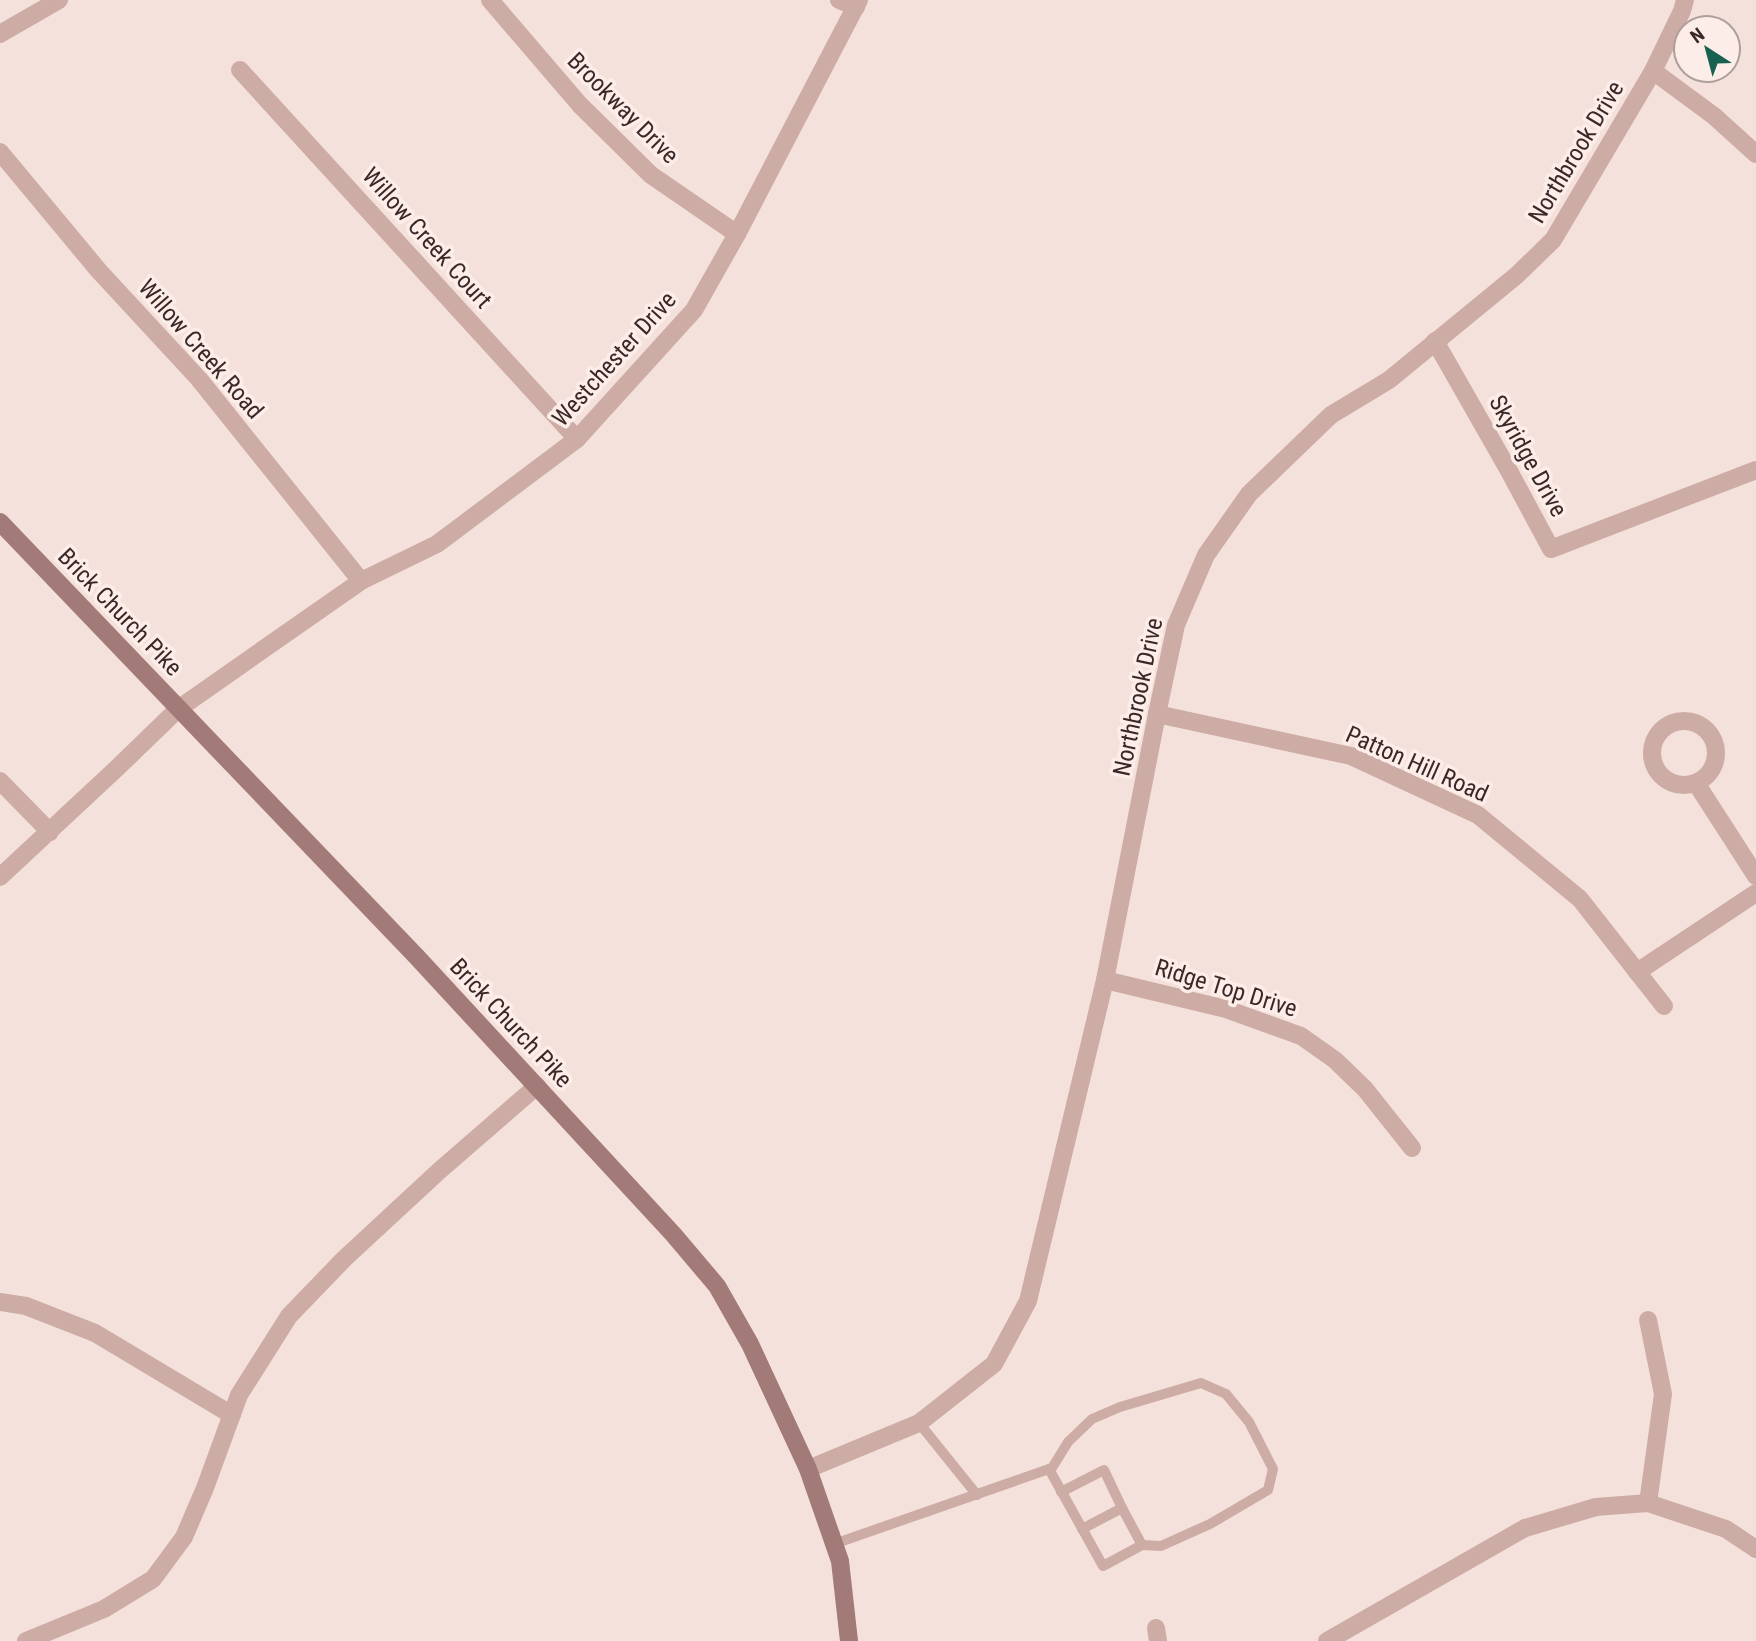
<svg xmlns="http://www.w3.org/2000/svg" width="1756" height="1641" font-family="'Roboto Condensed',sans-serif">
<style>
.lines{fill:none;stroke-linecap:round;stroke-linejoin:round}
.lane{stroke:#ceaca6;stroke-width:10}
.street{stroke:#ceaca6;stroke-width:18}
.secondary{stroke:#a27a77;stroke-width:18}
.labels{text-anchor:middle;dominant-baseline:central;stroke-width:7;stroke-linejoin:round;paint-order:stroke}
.street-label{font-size:24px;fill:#3a2828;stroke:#fcede9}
</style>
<rect width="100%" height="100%" fill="#f5e1dc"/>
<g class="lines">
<g class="lane">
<path d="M919,1423L977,1495"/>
<path d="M1049,1469L1103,1566L1142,1545L1122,1508"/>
<path d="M1061,1492L1104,1470L1122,1508L1082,1529"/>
<path d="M834,1544L1052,1468L1068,1442L1092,1419L1120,1407L1201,1383L1226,1394L1249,1422L1273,1469L1268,1490L1210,1524L1161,1546L1142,1545"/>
</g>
<g class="street">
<path d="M490,0L580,105L651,175L737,234"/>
<path d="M839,0L856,7"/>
<path d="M0,34L59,0"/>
<path d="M240,70L577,439"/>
<path d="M1653,71L1714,116L1756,154"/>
<path d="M0,152L99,271L199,379L361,581"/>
<path d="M1435,341L1508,469L1551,549L1756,470"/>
<path d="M1157,714L1351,756L1478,815L1580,899L1664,1006"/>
<circle cx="1684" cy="753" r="32"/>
<path d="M0,781L50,832"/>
<path d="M1696,783L1756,876"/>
<path d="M0,877L116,769L178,709L361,581L437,544L577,439L694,310L737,234L859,0"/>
<path d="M1637,972L1756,893"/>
<path d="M1105,980L1226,1009L1301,1036L1335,1060L1365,1089L1412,1148"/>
<path d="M0,1302L26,1306L95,1333L232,1415"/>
<path d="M1648,1320L1663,1394L1648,1503"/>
<path d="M808,1469L919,1423L994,1364L1028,1301L1105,980L1157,714L1176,625L1206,555L1249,494L1331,415L1389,380L1517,275L1553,240L1653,71L1682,11L1685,0"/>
<path d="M1156,1628L1158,1641"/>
<path d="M26,1641L104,1609L153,1579L184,1537L205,1488L239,1395L289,1316L344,1259L439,1171L537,1086"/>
<path d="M1327,1641L1525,1528L1596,1507L1648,1503L1726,1529L1756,1549"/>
</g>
<path class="secondary" d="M0,522L416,956L673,1234L717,1286L750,1344L808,1469L840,1561L849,1641"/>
</g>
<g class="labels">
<g class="street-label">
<text transform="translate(623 108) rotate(45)">Brookway Drive</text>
<text transform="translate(1576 152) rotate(-59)">Northbrook Drive</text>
<text transform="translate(427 238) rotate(48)">Willow Creek Court</text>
<text transform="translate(201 349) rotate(49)">Willow Creek Road</text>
<text transform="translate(614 359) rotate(-48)">Westchester Drive</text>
<text transform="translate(1528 456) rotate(61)">Skyridge Drive</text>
<text transform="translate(120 612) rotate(46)">Brick Church Pike</text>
<text transform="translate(1138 697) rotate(-78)">Northbrook Drive</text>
<text transform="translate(1417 764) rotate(24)">Patton Hill Road</text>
<text transform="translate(1226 988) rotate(17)">Ridge Top Drive</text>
<text transform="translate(511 1023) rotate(47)">Brick Church Pike</text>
</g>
</g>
<g transform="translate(1707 49) rotate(324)"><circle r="33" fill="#fcede9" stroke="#ae9e9c" stroke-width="2"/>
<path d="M0-5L12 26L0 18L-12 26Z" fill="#18604f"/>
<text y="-10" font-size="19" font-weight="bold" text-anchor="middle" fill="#3a2828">N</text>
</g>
</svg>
